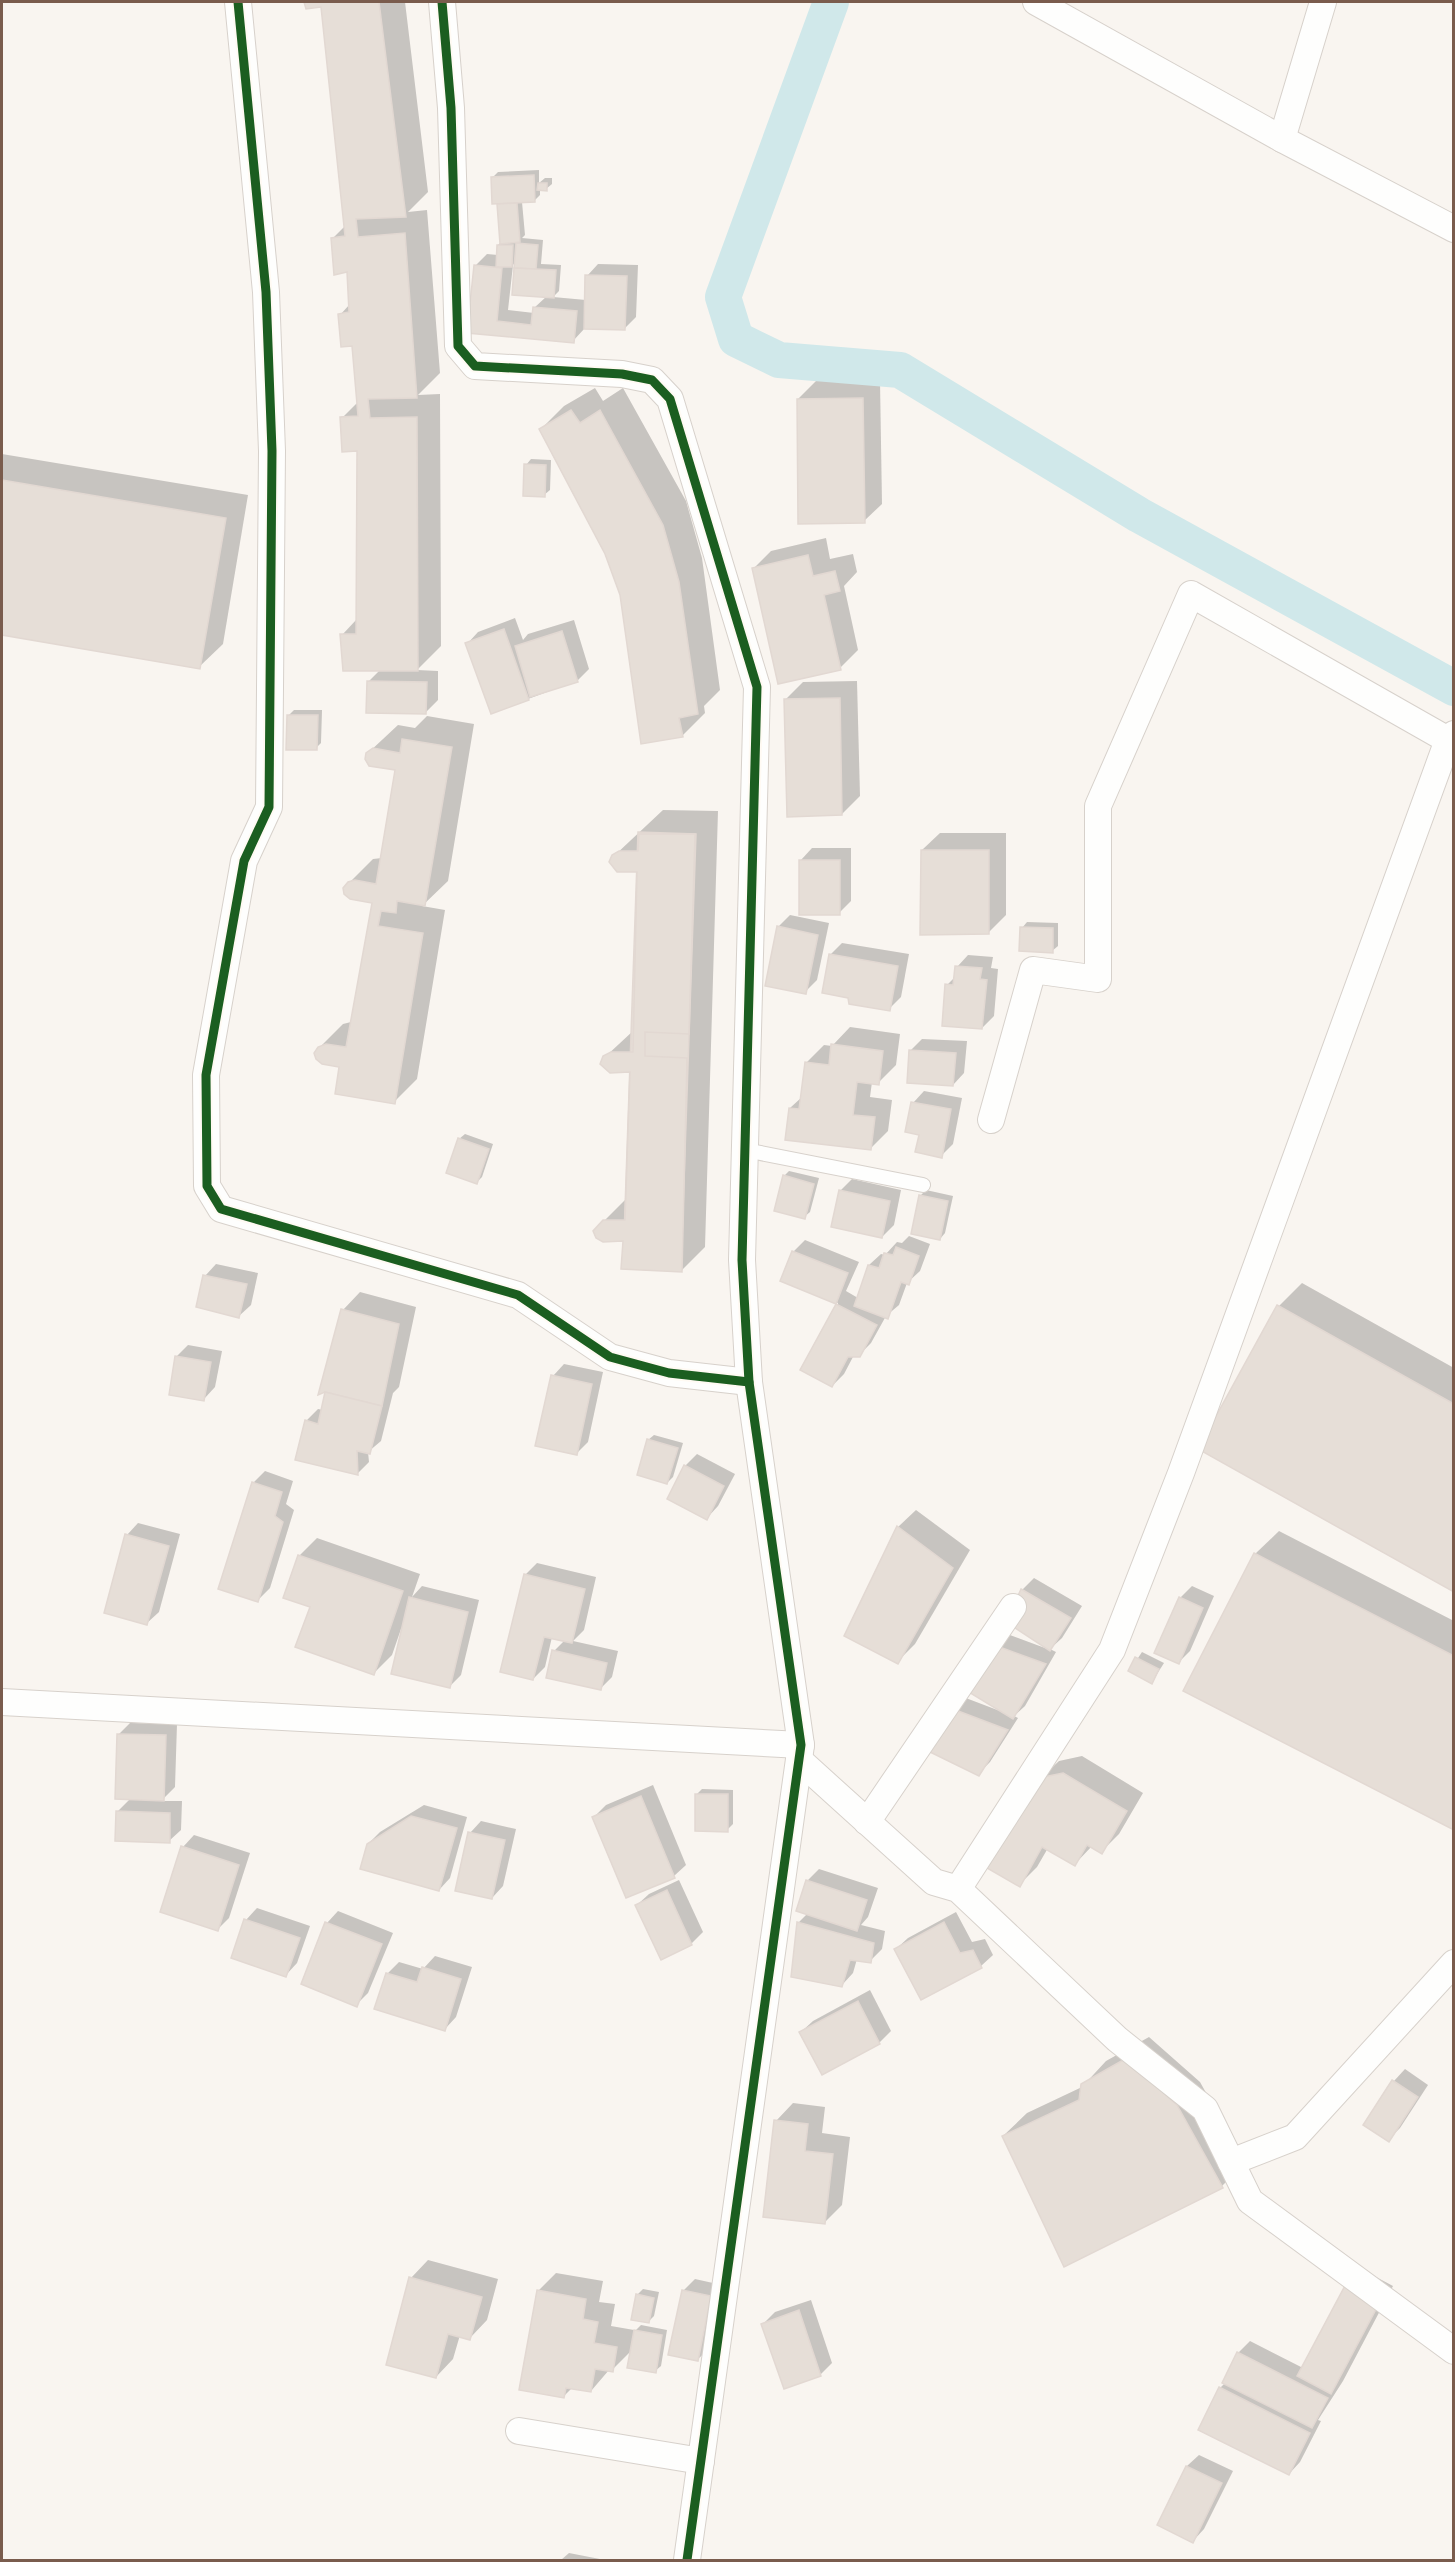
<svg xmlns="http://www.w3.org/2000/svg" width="1455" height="2562" font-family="Manrope,sans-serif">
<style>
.shadow{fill:#0003;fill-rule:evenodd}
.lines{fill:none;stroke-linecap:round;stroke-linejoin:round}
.canal{stroke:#d0e8ea;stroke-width:36}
.building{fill:#e6ded7;stroke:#e2d8d2;stroke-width:1.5}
.service-casing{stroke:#d7d1cb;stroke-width:16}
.minor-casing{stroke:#d7d1cb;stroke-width:28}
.service{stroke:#fefefd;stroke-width:14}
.minor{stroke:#fefefd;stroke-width:26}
.cycleway-casing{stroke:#fffaf3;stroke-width:13}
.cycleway{stroke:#1b5e20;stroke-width:9}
</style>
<rect width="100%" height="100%" fill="#f9f5f0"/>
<g class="shadow">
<path d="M306,2H405L428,192L408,212L427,210L440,373L418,395L440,394L441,646L417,670L438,671V700L426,712L368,682L381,669L342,635L357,619L359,449L342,418L359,401L354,344L340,315L350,304L349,270L332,239L346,225L322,5L307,8Z"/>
<path d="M539,170V183L545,178H552V184L546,189H540V195L534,201L522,202L525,235L522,238L543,240L541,264L561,265L559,291L553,297L586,300L587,276L598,264L638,265L636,317L624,329L585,328L573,341L469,332L475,266L487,254L498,255V245L501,242L499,203L492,178L498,172ZM516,261L514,294L547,296L534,308V313L508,310L513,265Z"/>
<path d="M816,381H880L882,504L864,521L798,399Z"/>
<path d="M595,388L603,401L623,388L686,501L702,558L720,690L704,706L705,713L682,736L621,595L606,553L541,429L564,406Z"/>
<path d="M2,454L248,495L223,644L199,667L2,633Z"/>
<path d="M531,459L551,460L550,490L544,495L526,465Z"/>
<path d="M826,538L830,559L853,554L857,572L844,586L858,650L840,668L754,568L771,551Z"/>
<path d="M515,618L523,640L528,634L574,620L589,669L577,681L528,699L467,644L478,632Z"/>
<path d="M857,681L860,796L842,814L785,700L803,682Z"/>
<path d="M294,710H322L321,743L316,748L289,715Z"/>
<path d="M427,716L474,724L448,881L422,906L445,910L417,1079L394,1102L319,1048L343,1024L351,1022L374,902L349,883L373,859L382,858L397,769L368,753L398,725L415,728Z"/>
<path d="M663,810L718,811L705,1247L682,1270L624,1239L594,1231L627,1198L632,1070L605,1057L633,1031L639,870L614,856Z"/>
<path d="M940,833H1006V915L988,933L922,850Z"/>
<path d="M812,848H851V901L839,913L801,860Z"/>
<path d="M790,915L829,923L817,980L805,992L778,927Z"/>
<path d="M1027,922L1058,923V946L1052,951L1022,928Z"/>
<path d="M842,943L909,954L901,997L889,1009L830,955Z"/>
<path d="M968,955L993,957L991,968L998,969L994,1016L982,1028L947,985L956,976L957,967Z"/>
<path d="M850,1027L900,1034L896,1065L878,1083L872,1082L870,1097L892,1100L888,1131L870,1149L790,1108L802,1097L806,1063L824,1045L832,1046Z"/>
<path d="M922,1039L967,1041L964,1073L953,1085L911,1050Z"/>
<path d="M924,1091L962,1098L953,1144L941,1156L920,1134L913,1103Z"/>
<path d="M465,1134L493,1144L482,1177L477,1182L459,1139Z"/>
<path d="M789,1171L819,1178L810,1212L804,1217L784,1176Z"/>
<path d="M852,1179L901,1190L894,1225L882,1237L840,1191Z"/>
<path d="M926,1190L953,1196L945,1233L940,1239L920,1196Z"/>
<path d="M909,1236L930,1244L920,1271L907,1283L899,1305L886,1316L871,1343L859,1355H854L844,1374L832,1386L838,1303L782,1280L793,1252L805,1240L859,1262L846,1291L858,1298L869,1265L881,1254L885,1255L897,1242L902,1243Z"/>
<path d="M216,1264L258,1273L251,1305L239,1316L205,1276Z"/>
<path d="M1302,1283L1454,1368V1591L1279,1306Z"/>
<path d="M360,1292L416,1307L399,1387L393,1393L381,1441L368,1452L369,1462L357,1474L306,1421L318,1409L323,1410L343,1310Z"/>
<path d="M188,1345L222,1351L215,1387L204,1399L176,1357Z"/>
<path d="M564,1364L603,1372L588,1442L576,1454L553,1376Z"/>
<path d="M654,1435L683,1443L673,1477L667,1483L648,1440Z"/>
<path d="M697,1454L735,1474L718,1506L707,1518L685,1466Z"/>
<path d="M265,1471L293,1481L286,1504L294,1510L270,1588L258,1600L253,1483Z"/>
<path d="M916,1510L970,1550L915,1644L897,1662L898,1527Z"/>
<path d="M138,1523L180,1534L159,1612L147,1623L127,1535Z"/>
<path d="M1279,1531L1454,1621V1829L1255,1554Z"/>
<path d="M317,1538L420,1574L412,1597L422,1586L479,1600L461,1675L449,1687L401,1629L392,1655L374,1673L299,1556Z"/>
<path d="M537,1563L596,1577L584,1630L573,1641L618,1651L612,1677L600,1689L554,1651L565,1640L552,1637L545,1667L533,1679L525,1575Z"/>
<path d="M1034,1578L1082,1606L1062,1638L1050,1649L1056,1652L1025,1706L1014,1716L1018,1718L990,1762L978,1774L950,1692L1000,1711L991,1628L1045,1648L1008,1622L1023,1589Z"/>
<path d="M1192,1586L1214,1596L1190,1651L1179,1662L1180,1598Z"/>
<path d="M1142,1652L1164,1663L1152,1682L1130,1670Z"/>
<path d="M130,1723L177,1724L175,1787L161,1801H182L181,1830L169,1841L117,1812L131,1798L118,1735Z"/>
<path d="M1082,1756L1143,1793L1119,1834L1101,1852L1092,1846L1075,1864L1048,1848L1037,1867L1019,1885L1040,1779L1059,1761Z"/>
<path d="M653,1785L686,1865L674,1876L594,1817L606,1805Z"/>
<path d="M702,1789L733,1790V1824L727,1830L696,1795Z"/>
<path d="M424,1805L467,1817L450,1878L439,1890L368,1844L380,1832Z"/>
<path d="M481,1821L516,1829L503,1886L492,1898L470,1833Z"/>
<path d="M194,1835L250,1853L229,1918L217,1930L183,1847Z"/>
<path d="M819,1869L878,1888L868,1917L861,1925L885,1931L882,1949L870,1961L857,1959L853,1973L842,1985L798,1923L808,1913L807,1881Z"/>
<path d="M679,1880L703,1932L691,1944L637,1905L649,1894Z"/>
<path d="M257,1908L310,1926L297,1963L286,1975L246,1920Z"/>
<path d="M338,1911L393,1933L368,1993L356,2005L327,1923Z"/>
<path d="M956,1912L972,1942L985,1939L993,1955L981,1966L922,1998L896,1949L908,1938Z"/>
<path d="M435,1956L472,1967L456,2017L445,2029L387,1974L399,1962L423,1969Z"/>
<path d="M870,1990L891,2031L880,2042L822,2073L801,2032L813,2021Z"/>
<path d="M1149,2037L1200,2082L1245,2163L1222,2186L1065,2265L1003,2136L1027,2113L1082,2087L1106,2061Z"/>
<path d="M1405,2069L1428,2085L1400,2128L1388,2140L1365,2124L1394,2081Z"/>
<path d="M793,2103L825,2107L822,2133L850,2137L842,2205L824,2223L776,2121Z"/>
<path d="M428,2260L498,2279L487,2320L470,2338L460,2335L453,2359L436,2377L411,2278Z"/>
<path d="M1361,2269L1393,2286L1343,2381L1318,2420L1321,2421L1300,2462L1289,2474L1220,2388L1225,2383L1238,2353L1250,2341L1303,2368Z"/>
<path d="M556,2273L603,2281L599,2302L615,2304L611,2326L634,2330L633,2333L641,2325L667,2330L661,2366L655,2371L632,2350L612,2370H609L591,2391L572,2388L564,2396L538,2291Z"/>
<path d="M695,2279L722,2285L710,2348L698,2359L683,2291Z"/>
<path d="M643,2289L659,2292L654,2316L649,2321L638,2294Z"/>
<path d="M811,2300L832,2363L820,2375L763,2324L775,2312Z"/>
<path d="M1199,2455L1233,2471L1204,2529L1193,2541L1159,2525L1187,2466Z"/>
<path d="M569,2553L605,2560H561Z"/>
</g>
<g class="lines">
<path class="canal" d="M831,2L723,297L736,339L779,360L900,370L1139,515L1454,688"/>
</g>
<g class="building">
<path d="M304,2H379L406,217L356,219L358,237L405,233L417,398L368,399L370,418L417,417L418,671H343L340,634H356L357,451L342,452L340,417L358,416L352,346L341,347L338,314L349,312L347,272L334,275L331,238L345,236L321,7L306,9Z"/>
<path d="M534,175L535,202L492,204L491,177Z"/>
<path d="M538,183H547V191L537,190Z"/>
<path d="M517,203L520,242L500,244L497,204Z"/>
<path d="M516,243L538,245L536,269L514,268Z"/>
<path d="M497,245H513L512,267H496Z"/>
<path d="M474,265L502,268L497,321L531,325L533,307L577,311L574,343L467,333Z"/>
<path d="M514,268L556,270L554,298L512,295Z"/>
<path d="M585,275L627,276L625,330L584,329Z"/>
<path d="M863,398L865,523L798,524L797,399Z"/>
<path d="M571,410L580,423L600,410L663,525L679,582L698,714L679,718L683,737L641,744L620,595L605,554L539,429Z"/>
<path d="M524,464L546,465L545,497L523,496Z"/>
<path d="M2,480L226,518L200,669L2,635Z"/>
<path d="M808,555L813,576L835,571L840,591L824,595L841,670L778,684L752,568Z"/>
<path d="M504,629L529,700L491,714L465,643Z"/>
<path d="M562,631L578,682L530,697L515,646Z"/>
<path d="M367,681L427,682L426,714L366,713Z"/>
<path d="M840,698L842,815L787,817L784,699Z"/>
<path d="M287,715H318L317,750H286Z"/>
<path d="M402,739L452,747L425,906L397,901L396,913L381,911L378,926L423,933L395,1104L335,1094L339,1067L322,1064L316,1059L314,1053L318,1047L326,1044L346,1047L372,903L350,899L344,894L343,888L348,882L355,880L376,884L395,770L369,766L365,759L366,753L373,748L400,753Z"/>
<path d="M638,832L696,834L681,1268L623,1266Z"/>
<path d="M639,834H695L689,1034L645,1032V1056L687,1058L682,1272L621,1269L623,1241L603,1242L596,1238L593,1231L603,1220H625L630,1072L610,1073L600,1064L603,1056L611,1052H633L637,872H617L609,862L612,855L619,851H638Z"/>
<path d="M921,850H989V934L920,935Z"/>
<rect x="799" y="860" width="41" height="55"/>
<path d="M777,926L818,935L806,994L765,986Z"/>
<path d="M1020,927L1053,928V953L1019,951Z"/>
<path d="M829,954L898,966L890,1011L849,1004L848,998L822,993Z"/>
<path d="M955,966L982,968L980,979L987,980L982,1029L942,1026L945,984L953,985Z"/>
<path d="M831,1044L883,1051L879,1085L857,1082L853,1115L875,1117L871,1150L785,1140L789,1108L799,1109L805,1062L829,1065Z"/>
<path d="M909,1050L956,1053L953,1086L907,1083Z"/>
<path d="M911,1102L951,1109L942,1158L915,1152L919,1135L905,1132Z"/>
<path d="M458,1138L489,1149L477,1184L446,1173Z"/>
<path d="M783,1175L814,1184L805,1219L774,1211Z"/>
<path d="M839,1190L890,1201L882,1238L831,1227Z"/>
<path d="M919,1195L948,1201L940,1240L911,1234Z"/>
<path d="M896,1247L919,1256L909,1285L901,1282L888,1319L854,1306L868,1265L879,1268L884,1253L893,1255Z"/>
<path d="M792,1251L848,1273L836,1304L780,1281Z"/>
<path d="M203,1275L247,1284L239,1318L196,1307Z"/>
<path d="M836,1304L877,1325L860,1357H848L832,1387L800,1370Z"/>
<path d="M1277,1305L1454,1404V1592L1198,1449Z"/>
<path d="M341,1309L399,1324L382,1406L325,1392L318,1395Z"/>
<path d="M175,1356L211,1362L204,1401L169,1395Z"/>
<path d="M551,1375L592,1384L577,1455L535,1446Z"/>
<path d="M325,1392L382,1406L370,1454L357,1451L358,1475L295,1460L305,1420L318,1424Z"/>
<path d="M647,1439L678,1448L667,1484L637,1475Z"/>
<path d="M684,1465L724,1486L707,1520L667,1499Z"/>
<path d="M252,1482L282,1492L275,1516L283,1522L258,1602L218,1589Z"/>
<path d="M897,1526L953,1568L898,1664L844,1636Z"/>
<path d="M125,1534L169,1546L147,1625L104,1613Z"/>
<path d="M1254,1553L1454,1656V1830L1183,1691Z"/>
<path d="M298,1555L403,1591L374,1675L295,1647L310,1607L283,1598Z"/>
<path d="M524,1574L585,1589L572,1643L544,1637L533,1680L500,1672Z"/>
<path d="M1021,1589L1071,1618L1050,1651L1006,1622Z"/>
<path d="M409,1597L468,1612L450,1688L391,1674Z"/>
<path d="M1179,1597L1203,1608L1179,1664L1154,1653Z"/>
<path d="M978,1639L1046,1664L1013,1719L962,1688Z"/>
<path d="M552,1650L607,1663L601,1690L546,1678Z"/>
<path d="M1135,1657L1159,1669L1152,1684L1128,1671Z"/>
<path d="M937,1703L1008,1730L979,1776L930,1752Z"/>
<path d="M117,1734L166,1735L164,1801L115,1799Z"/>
<path d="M1063,1773L1127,1811L1102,1854L1087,1845L1075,1866L1042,1847L1020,1887L987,1868L1039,1778Z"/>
<path d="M695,1794H728V1832L695,1831Z"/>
<path d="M641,1796L675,1878L626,1898L592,1817Z"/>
<path d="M116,1811L170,1813V1843L115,1841Z"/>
<path d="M411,1816L457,1828L439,1891L360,1869L367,1844Z"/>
<path d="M468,1832L505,1840L492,1899L455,1891Z"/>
<path d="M181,1846L239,1865L218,1931L160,1912Z"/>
<path d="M806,1880L867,1900L857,1931L796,1911Z"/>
<path d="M667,1890L692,1945L661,1960L635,1905Z"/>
<path d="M244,1919L300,1938L286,1977L231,1958Z"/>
<path d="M325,1922L382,1944L357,2007L301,1984Z"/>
<path d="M797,1922L874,1943L871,1963L850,1960L842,1987L791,1977Z"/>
<path d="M944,1922L960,1953L973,1950L982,1968L921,2000L894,1949Z"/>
<path d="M422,1967L461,1979L445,2031L374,2009L386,1973L417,1982Z"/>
<path d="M858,2001L880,2044L822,2075L799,2032Z"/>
<path d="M1125,2059L1177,2105L1223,2188L1064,2267L1002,2136L1079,2100L1081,2084Z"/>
<path d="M1392,2080L1418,2097L1389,2142L1363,2125Z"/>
<path d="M774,2120L808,2124L805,2151L833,2154L825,2224L763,2217Z"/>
<path d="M409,2277L482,2297L470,2340L448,2334L436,2378L386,2365Z"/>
<path d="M1348,2280L1382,2298L1331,2394L1297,2376Z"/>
<path d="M537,2290L586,2299L583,2319L598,2322L594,2343L617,2347L613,2372L595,2369L591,2392L566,2388L564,2398L519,2390Z"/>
<path d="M682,2290L711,2296L698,2361L668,2355Z"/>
<path d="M636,2294L654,2298L649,2323L631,2320Z"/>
<path d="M799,2310L821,2376L784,2389L761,2324Z"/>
<path d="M634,2330L662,2335L656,2373L627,2368Z"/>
<path d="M1237,2352L1328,2398L1312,2428L1222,2383Z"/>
<path d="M1219,2387L1310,2433L1289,2475L1198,2430Z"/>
<path d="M1186,2466L1222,2483L1193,2543L1157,2525Z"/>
</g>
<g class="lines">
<g class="service-casing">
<path id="service" d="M745,1150L923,1185"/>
</g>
<g class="minor-casing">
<g id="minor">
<path d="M238,2L266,292L272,451L269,807L244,861L206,1075L207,1186L221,1209L518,1295L610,1357L669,1373L749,1382"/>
<path d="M442,2L451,108L458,346L475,366L622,374L652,380L670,399L757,687L742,1260L749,1382L801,1745L687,2560"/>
<path d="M1036,2L1282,139L1454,229"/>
<path d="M1282,139L1323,2"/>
<path d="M991,1120L1033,970L1098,979V806L1191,594L1448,740"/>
<path d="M2,1702L801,1745"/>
<path d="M799,1760L934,1882L958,1889L1117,2039L1205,2109L1250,2201L1454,2351"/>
<path d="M867,1822L1013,1607"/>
<path d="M958,1889L1112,1650L1181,1473L1448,740L1454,734"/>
<path d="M1231,2162L1295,2137L1454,1963"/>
<path d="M519,2431L701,2461"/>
</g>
</g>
<use href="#service" class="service"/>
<use href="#minor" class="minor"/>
<g class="cycleway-casing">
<g id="cycleway">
<path d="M238,2L266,292L272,451L269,807L244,861L206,1075L207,1186L221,1209L518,1295L610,1357L669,1373L749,1382"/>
<path d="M442,2L451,108L458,346L475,366L622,374L652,380L670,399L757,687L742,1260L749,1382L801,1745L687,2560"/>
</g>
</g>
<use href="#cycleway" class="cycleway"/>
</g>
<rect width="1455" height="2562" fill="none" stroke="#7a5c4d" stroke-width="6"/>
</svg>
